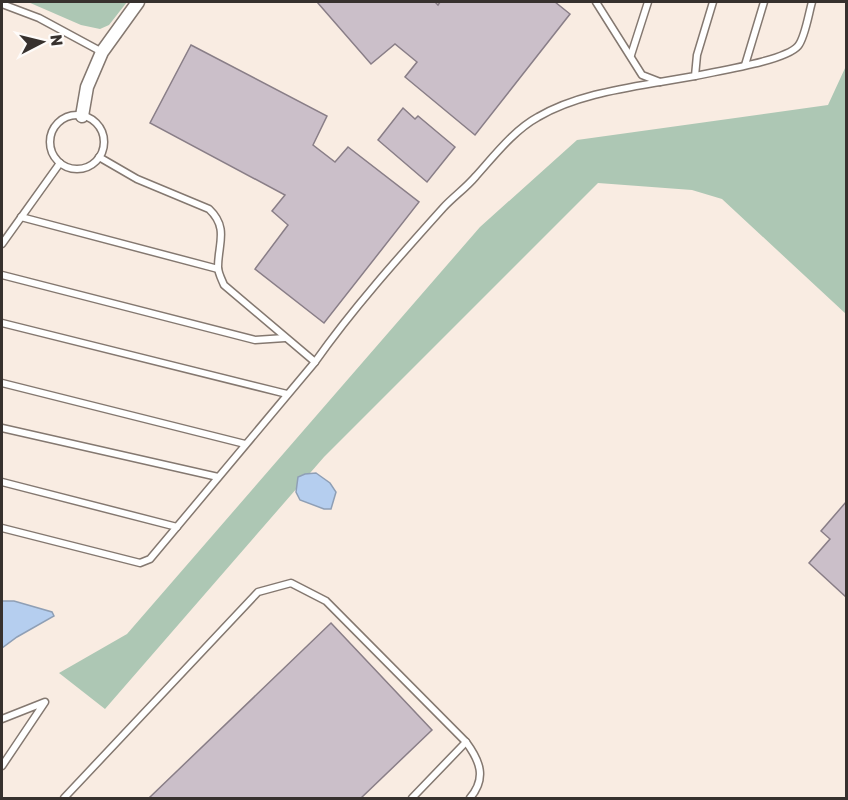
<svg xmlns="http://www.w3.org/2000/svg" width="848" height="800" font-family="Rubik,sans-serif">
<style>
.green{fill:#adc7b4}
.water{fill:#b5ceef;stroke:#8f9fb5;stroke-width:1.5}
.building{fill:#cbbfc9;stroke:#897e87;stroke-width:1.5}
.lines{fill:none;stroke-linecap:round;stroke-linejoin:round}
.service-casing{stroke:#847870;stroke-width:9}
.minor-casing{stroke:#847870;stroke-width:15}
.service{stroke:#fff;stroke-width:6}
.minor{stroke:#fff;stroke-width:12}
</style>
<rect width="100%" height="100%" fill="#f9ece2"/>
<g class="green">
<path d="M28,2H127L109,25L100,29L81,25Z"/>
<path d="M846,66V314L722,199L692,190L598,183L324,457L105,709L59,673L127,634L480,227L577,140L828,105Z"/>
</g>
<g class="water">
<path d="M316,473L330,483L336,492L331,509H324L300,500L296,492L298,477L305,474Z"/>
<path d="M2,601H14L52,612L54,616L17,637L2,648Z"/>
</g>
<g class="building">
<path d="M317,2H435L438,5L440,2H555L570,14L475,135L405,77L417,62L395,44L371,64Z"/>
<path d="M191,45L327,116L313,145L335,162L348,147L419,202L324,323L255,269L288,225L272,211L285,195L150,123Z"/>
<path d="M403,108L415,119L418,116L455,147L427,182L378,140Z"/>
<path d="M846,502V597L809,563L830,539L821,531Z"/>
<path d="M331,623L432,730L361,798H149Z"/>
</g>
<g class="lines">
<g class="service-casing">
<g id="service">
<path d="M596,2L642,75L660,82L695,76L697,55L713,2"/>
<path d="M2,4L39,18L102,52"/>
<path d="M631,55L648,2"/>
<path d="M745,65L764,2"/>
<path d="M695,76C717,71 785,61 798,46C805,38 809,12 812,2"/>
<circle cx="77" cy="142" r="27"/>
<path d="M99,157L137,179L209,209C229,228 218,244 218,267C218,273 222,280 224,285L315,362C353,308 399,257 443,208C453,197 466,188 476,176C494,156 514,130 538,117C574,96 619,89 660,82"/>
<path d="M21,217L218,269"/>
<path d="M2,244L60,163"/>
<path d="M2,275L255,340L285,338"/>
<path d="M2,323L287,394"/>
<path d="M2,383L245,444"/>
<path d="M2,428L218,477"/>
<path d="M2,482L177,527"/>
<path d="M2,528L140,563L150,559L315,362"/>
<path d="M2,719L45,702L2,766"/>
<path d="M64,798L258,592L291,583L326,601L466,742C480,761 487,778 470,798"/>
<path d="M412,798L466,742"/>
</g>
</g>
<g class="minor-casing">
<path id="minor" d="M82,116L87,87L102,52L138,2"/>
</g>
<use href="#service" class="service"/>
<use href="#minor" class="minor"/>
</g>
<rect width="848" height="800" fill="none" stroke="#37312e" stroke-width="6"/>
<g transform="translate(42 42) rotate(83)" stroke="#fefbf9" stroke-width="4.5" paint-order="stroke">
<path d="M0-4.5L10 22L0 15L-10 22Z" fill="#37312e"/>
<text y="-9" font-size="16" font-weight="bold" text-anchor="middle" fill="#37312e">N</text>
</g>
</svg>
